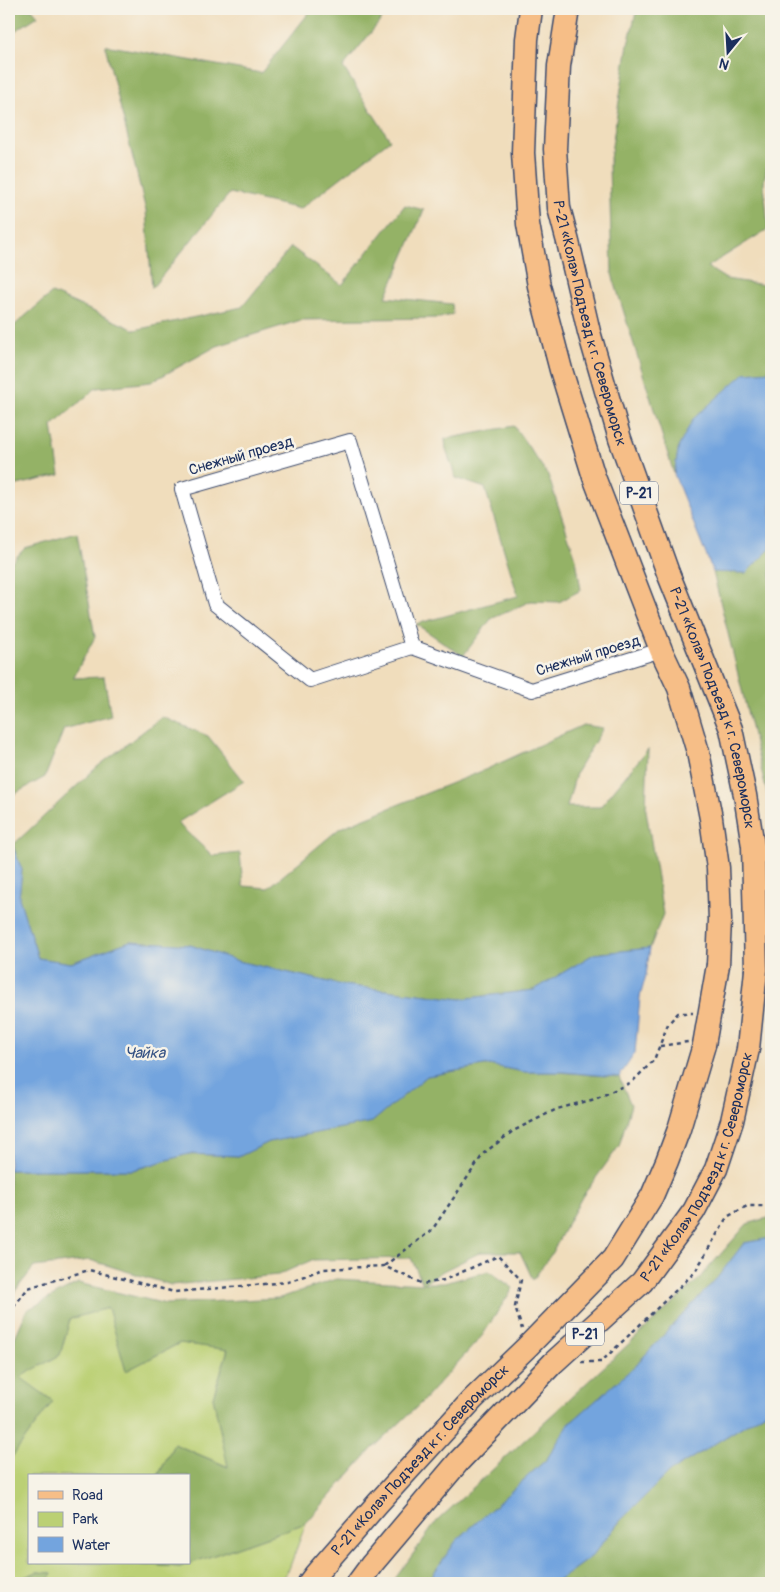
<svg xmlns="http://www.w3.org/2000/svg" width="780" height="1592" font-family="Pangolin,sans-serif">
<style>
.green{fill:#bbd074;stroke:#6b8069}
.forest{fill:#94b266;stroke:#587062}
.water{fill:#73a4de;stroke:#476a9e}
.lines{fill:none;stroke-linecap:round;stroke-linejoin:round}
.street-casing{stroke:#3b496c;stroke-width:16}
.primary-casing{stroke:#3b496c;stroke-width:25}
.path{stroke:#3b496c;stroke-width:2.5;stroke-dasharray:4 4;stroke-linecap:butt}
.street{stroke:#fff;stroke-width:14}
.primary{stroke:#f6be87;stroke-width:22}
.primary-bridge-casing{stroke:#3b496c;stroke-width:25;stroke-linecap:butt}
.primary-bridge{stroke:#f6be87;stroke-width:22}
.labels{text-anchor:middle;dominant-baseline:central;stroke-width:5;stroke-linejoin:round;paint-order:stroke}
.shield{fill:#f7f3e8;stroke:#5d6a87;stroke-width:1}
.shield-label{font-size:14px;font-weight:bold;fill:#1b2f5e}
.street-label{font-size:15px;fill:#1b2f5e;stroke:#f7f3e8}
.water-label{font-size:16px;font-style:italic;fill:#355284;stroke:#f7f3e8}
</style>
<rect width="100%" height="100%" fill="#f7f3e8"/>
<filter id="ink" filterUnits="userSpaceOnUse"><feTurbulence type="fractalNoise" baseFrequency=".02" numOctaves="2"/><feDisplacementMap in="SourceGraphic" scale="10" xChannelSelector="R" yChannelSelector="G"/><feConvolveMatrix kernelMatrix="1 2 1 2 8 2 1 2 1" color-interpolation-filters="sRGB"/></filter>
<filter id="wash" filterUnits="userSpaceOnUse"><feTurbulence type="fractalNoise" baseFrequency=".0096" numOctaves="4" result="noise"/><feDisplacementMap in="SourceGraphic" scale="20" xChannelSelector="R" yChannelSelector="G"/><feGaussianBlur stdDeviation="1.12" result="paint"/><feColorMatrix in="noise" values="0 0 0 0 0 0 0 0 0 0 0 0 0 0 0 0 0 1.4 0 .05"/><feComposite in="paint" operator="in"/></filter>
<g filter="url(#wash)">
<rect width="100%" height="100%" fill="#f0ddbc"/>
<path class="green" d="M108,1307L126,1371L180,1343L228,1349L213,1397L229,1467L174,1444L158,1476H29V1563H115L180,1567L306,1523L289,1569L278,1583H47L52,1573L37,1572L9,1583V1461L53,1401L19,1377L60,1355L70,1319Z"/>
<g class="forest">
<path d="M9,9H32L38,16L9,35Z"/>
<path d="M312,9H390L343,67L390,140L300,209L230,193L152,288L146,211L105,45L261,73Z"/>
<path d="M637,9H771V143L764,183L768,229L707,267L726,279L771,286V371L745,373L679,446L674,474L612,274L609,165L628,44Z"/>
<path d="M405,205L424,210L386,297L452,304L453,314L440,318L301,320L217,346L151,382L96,388L52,426L60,475L9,487V330L52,293L135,330L242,307L291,247L342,285Z"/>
<path d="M514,426L548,475L576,559L581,590L559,602L531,601L491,619L463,656L416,624L518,596L485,488L456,478L446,450L445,439Z"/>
<path d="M77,533L95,637L73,678L104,677L111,716L64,729L45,777L9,797V565L25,548Z"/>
<path d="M771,548V809L713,572L746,573Z"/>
<path d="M162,717L208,736L244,781L177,823L213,856L240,853L243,886L268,888L340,828L487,769L583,725L603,728L576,773L567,807H600L648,749L646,810L663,914L650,948L594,954L534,990L461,999L342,985L238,961L190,945L130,941L71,963L38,958L19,898L22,870L13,845L97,767Z"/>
<path d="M489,1065L524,1072H558L619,1077L631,1105L619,1146L582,1197L550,1256L535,1277L533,1280L520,1252H481L443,1271L424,1283H444L489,1271L513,1288L482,1336L421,1403L372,1449L306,1523L180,1567L115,1563H189V1476H158L174,1444L228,1467L213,1397L228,1350L180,1343L126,1371L108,1308L70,1319L60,1355L20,1377L53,1401L9,1461V1351L27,1310L78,1283L166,1304L280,1298L336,1279L423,1284L411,1258L312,1260L278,1275L171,1285L90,1260L34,1267L9,1299V1170H133L188,1154L240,1156L269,1142L372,1122L427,1076Z"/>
<path d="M771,1217V1238L744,1243L718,1277L634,1367L568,1425L547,1459L456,1541L427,1583H392L437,1521L698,1280L747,1224Z"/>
<path d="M771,1410V1583H555L592,1556L620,1521L669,1472L764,1413Z"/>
<path d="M37,1572L52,1573L47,1583H11Z"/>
</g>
<g class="water">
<path d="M771,371V548L746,573L713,572L674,474L679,446L693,419L745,373Z"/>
<path d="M9,837L22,870L19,898L38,958L71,963L130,941L190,945L238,961L342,985L461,999L534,990L594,954L650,948L646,975L640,997L635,1053L619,1077L563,1072H524L489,1065L427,1076L372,1122L269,1142L240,1156L188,1154L133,1170H9Z"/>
<path d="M771,1238V1410L764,1413L669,1472L620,1521L592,1556L555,1583H427L456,1541L547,1459L568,1425L634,1367L718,1277L744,1243Z"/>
</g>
</g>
<g filter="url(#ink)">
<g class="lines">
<g class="street-casing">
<g id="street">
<path d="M350,441L412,647L310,680L215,604L182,489Z"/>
<path d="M412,647L532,690L661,650"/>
</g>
</g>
<g class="primary-casing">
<g id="primary">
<path d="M531,9L527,39L523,153L528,224L539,286L561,370L594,477L661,650L679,688L698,752L711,818L718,868L720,920L718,965"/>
<path id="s1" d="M568,9L559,66L555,149L559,208L568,242L589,332L620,439L668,573L731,729L745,795L753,846L756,970"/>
<path id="s2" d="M309,1583L315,1575L378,1503L472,1400L527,1347L613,1259L652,1196L667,1161L679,1129L704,1045"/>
<path id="s3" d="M358,1583L372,1564L459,1461L553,1363L642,1282L694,1211L716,1169L732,1121L748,1049"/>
</g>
</g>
<g class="path">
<path d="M768,1042L771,1056"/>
<path d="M660,1046L688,1042"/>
<path d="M771,1157L768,1169L769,1192L771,1194"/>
<path d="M384,1266L432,1230L484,1153L513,1131L557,1109L595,1099L632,1082L654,1060L668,1024L678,1013H693"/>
<path d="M9,1313L28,1288L89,1270L174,1292L288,1282L323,1269L384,1266L423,1284L444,1280L498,1256L521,1280L515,1307L522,1329"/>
<path d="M581,1362H601L695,1272L727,1217L747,1206H771"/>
</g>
<use href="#street" class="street"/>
<use href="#primary" class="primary"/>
<g class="primary-bridge-casing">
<g id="primary-bridge">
<path d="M704,1045L718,965"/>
<path d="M748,1049L756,970"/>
</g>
</g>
<use href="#primary-bridge" class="primary-bridge"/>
</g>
</g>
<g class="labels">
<g class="shield">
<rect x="620" y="481.5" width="38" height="23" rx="4"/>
<rect x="566" y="1322.5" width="38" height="23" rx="4"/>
</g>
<g class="shield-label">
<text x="639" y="493">Р-21</text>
<text x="585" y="1334">Р-21</text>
</g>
<g class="street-label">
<text stroke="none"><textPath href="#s1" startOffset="319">Р-21 «Кола» Подъезд к г. Североморск</textPath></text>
<text transform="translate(241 456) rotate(-16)">Снежный проезд</text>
<text transform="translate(588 656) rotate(-17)">Снежный проезд</text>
<text stroke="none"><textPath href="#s1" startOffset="724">Р-21 «Кола» Подъезд к г. Североморск</textPath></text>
<text stroke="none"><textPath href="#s3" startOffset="544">Р-21 «Кола» Подъезд к г. Североморск</textPath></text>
<text stroke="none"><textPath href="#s2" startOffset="166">Р-21 «Кола» Подъезд к г. Североморск</textPath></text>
</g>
<g class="water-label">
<text x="145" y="1053">Чайка</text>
</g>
</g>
<rect width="780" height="1592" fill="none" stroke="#f7f3e8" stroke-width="30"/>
<rect x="28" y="1474" width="162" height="90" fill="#f7f3e8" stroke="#9fa5b1"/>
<rect x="38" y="1491" width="25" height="8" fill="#f6be87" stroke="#9fa5b1"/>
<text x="72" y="1500" font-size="15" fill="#1b2f5e">Road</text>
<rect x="38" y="1512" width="25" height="15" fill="#bbd074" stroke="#9fa5b1"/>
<text x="72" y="1524" font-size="15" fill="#1b2f5e">Park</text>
<rect x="38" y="1537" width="25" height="15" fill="#73a4de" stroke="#9fa5b1"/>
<text x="72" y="1550" font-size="15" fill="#1b2f5e">Water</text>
<g transform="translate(728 52) rotate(198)" stroke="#f7f3e8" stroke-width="4" paint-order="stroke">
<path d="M0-4L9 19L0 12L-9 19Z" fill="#1b2f5e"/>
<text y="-8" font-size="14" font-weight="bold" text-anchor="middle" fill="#1b2f5e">N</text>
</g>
</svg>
